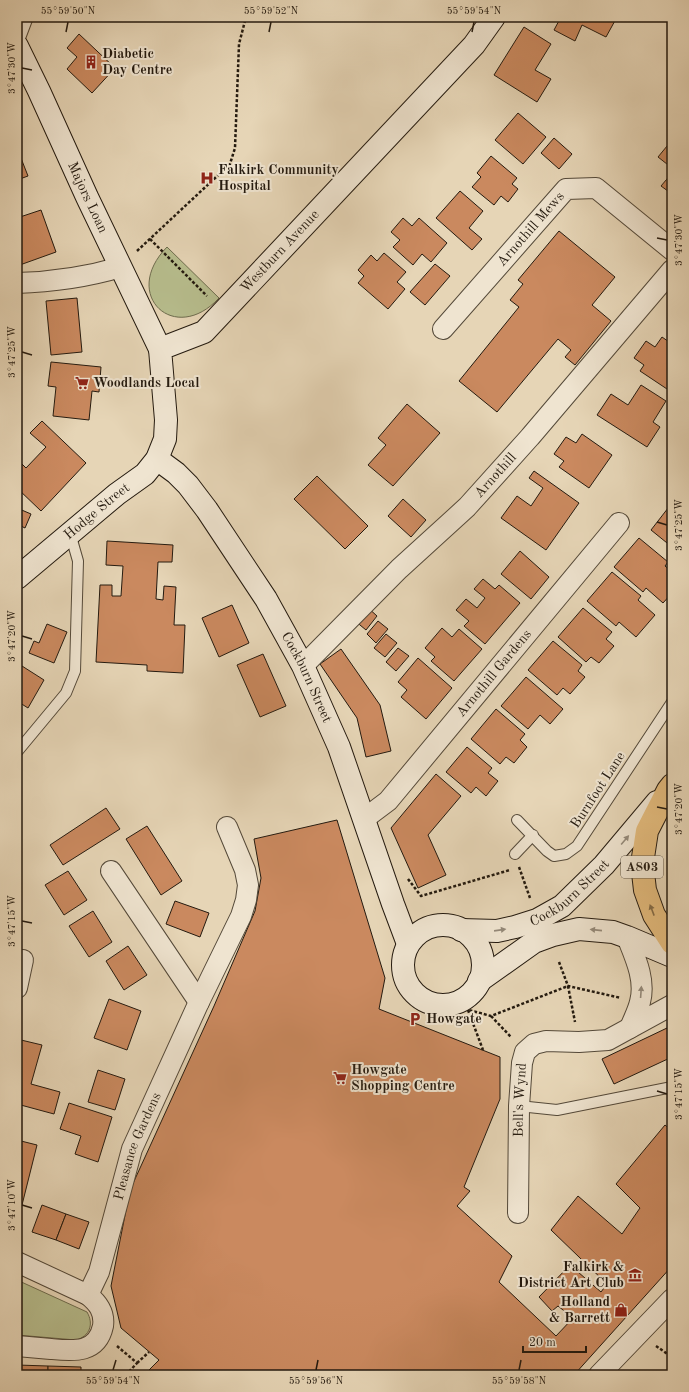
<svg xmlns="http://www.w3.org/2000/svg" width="689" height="1392" font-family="'Old Standard TT',serif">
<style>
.green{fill:#b7bd8d;stroke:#6e6c4e}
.building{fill:#ca895f;stroke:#241a0f}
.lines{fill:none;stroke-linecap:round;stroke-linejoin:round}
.lane-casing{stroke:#544939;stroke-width:12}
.street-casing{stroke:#544939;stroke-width:22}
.secondary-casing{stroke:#241a0f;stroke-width:24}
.primary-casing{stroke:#241a0f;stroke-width:24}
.path{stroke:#241a0f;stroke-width:2.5;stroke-dasharray:3 2;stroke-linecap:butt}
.lane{stroke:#efe4d0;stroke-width:10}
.street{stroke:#efe4d0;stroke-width:20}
.secondary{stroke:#efe4d0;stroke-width:22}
.primary{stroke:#e3ba7b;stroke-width:22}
.oneway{fill:#948979}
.oneway2{fill:#846a45}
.ticks{fill:none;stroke:#241a0f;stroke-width:1.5}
.labels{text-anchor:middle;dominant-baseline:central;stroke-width:4;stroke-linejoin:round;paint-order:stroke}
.shield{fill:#efe4d0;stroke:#615749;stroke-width:1}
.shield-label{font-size:13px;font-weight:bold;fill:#241a0f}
.poi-label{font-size:14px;font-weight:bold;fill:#241a0f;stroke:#efe4d0;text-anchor:start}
.street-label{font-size:14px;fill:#241a0f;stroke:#efe4d0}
.neatline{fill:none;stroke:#241a0f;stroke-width:1.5}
.ticks-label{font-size:10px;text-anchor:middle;fill:#241a0f}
</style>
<rect width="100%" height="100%" fill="#e6d5b6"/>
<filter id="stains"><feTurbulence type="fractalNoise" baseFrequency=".005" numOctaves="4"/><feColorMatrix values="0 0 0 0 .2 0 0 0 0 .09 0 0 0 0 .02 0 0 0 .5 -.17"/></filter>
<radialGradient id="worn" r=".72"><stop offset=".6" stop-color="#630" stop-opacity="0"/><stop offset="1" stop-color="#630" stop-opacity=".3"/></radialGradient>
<g class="green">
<path d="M167,247L219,298C175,346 120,295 167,247Z"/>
<path d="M17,1280L87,1312C94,1324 90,1336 76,1340L17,1335Z"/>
</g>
<g class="building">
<path d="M561,17H617L606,37L582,25L575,41L554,30Z"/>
<path d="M524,27L551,44L535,70L551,79L537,102L494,75Z"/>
<path d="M79,34L115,68L92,93L67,69L77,57L67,48Z"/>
<path d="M518,113L546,137L523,164L495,140Z"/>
<path d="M554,138L572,154L559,169L541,153Z"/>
<path d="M672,140V168L658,157Z"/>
<path d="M17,148L28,176L17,180Z"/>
<path d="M491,156L517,178L512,184L518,189L508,202L501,196L494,205L472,187L481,177L477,173Z"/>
<path d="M672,173V194L661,186Z"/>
<path d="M460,191L483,211L469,228L482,239L472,250L436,218Z"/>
<path d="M17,210L20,217L41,210L56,252L17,266Z"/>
<path d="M403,218L412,226L419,218L447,243L431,262L422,254L413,265L393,247L400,240L391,232Z"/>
<path d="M559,231L615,277L592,305L611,321L575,365L565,357L571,350L558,339L497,412L459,381L519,307L510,300L523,284L518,280Z"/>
<path d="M384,253L406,272L397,282L405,289L388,309L358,283L364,276L358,270L371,255L377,261Z"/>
<path d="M435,264L450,276L425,305L410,292Z"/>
<path d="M77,298L82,352L51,355L46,301Z"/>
<path d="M662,337L672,344V388L670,391L640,371L644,365L634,358L646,341L655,347Z"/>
<path d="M51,362L101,367L99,392L92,391L89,420L53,416L56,387L48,386Z"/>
<path d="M641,385L666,401L653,422L660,427L647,447L597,415L611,394L628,405Z"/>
<path d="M407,404L440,433L393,486L368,465L386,445L378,438Z"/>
<path d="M42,421L86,463L41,511L17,488V459L26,468L46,447L30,433Z"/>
<path d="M582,434L612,455L589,488L559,467L564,461L554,454L566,437L576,443Z"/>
<path d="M534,471L579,503L546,550L501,518L517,496L531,506L543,488L529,478Z"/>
<path d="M317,476L368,526L345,549L294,499Z"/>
<path d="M403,499L426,520L411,537L388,516Z"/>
<path d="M672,503V547L651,530Z"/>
<path d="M17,508L31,514L25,528L17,524Z"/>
<path d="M639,538L668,562L665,566L672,572V593L663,603L646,588L643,592L614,567Z"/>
<path d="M107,541L173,545L172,562H158L156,599L163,600L164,586L176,587L174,625H185L183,673L147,671V665L96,662L100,585H112V596H121L123,566L106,565Z"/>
<path d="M520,551L549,577L531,599L501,574Z"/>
<path d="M612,572L641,596L638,600L655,615L636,637L619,622L616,626L587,601Z"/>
<path d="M483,579L495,589L499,585L520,603L485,644L464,626L469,621L456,610L466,599L477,608L485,598L474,589Z"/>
<path d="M232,605L249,643L219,657L202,618Z"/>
<path d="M366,606L377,616L366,630L354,620Z"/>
<path d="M583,608L612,632L606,639L614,646L599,663L591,657L586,662L558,637Z"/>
<path d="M378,621L388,629L376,643L367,634Z"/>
<path d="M47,624L67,632L54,663L29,653L34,641L39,643Z"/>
<path d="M442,628L452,637L459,629L482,649L454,681L431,661L435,657L425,648Z"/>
<path d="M386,634L397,643L385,657L374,648Z"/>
<path d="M553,641L582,665L578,671L585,677L570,694L563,688L557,695L528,670Z"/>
<path d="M398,648L409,656L396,671L386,662Z"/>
<path d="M341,649L380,705L391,751L366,757L357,718L320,664Z"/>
<path d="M263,654L286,706L260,717L237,665Z"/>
<path d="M418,658L452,688L426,719L401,697L407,690L398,682Z"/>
<path d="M22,666L44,680L28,708L17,701V673Z"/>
<path d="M526,677L563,709L550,724L540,715L528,729L501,706Z"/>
<path d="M496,709L525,734L520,740L527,747L514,763L506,757L500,764L471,739Z"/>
<path d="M467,747L492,768L488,773L498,781L486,796L476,787L471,793L446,772Z"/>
<path d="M436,774L461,796L428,835L446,875L418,888L391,828Z"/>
<path d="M106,808L120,829L63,865L50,845Z"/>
<path d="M337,820L385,978L379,1009L500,1057V1099L464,1187L470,1191L457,1206L512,1256L499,1282L556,1336L573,1318L558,1306L552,1311L539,1297L570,1265L601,1292L607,1284L551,1230L578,1196L622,1234L640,1208L616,1184L665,1125L672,1131V1266L574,1375H144L159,1360L121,1328L111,1286L130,1190L214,1006L255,911L261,878L254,839Z"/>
<path d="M147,826L182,881L161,895L126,839Z"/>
<path d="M68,871L87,900L64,915L45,885Z"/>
<path d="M175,901L209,913L200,937L166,924Z"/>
<path d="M93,911L112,942L89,957L69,926Z"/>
<path d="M128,946L147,975L124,990L106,961Z"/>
<path d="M109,999L141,1011L127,1050L94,1038Z"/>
<path d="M667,1028L672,1039V1057L614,1084L602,1059Z"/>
<path d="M21,1040L42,1045L31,1084L60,1092L54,1114L17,1104V1056Z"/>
<path d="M98,1070L125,1079L115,1110L88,1102Z"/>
<path d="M69,1103L112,1117L98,1162L75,1154L81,1136L60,1129Z"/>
<path d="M17,1140L37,1145L18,1221H17Z"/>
<path d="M42,1205L66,1214L56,1240L32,1232Z"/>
<path d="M66,1214L89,1222L79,1249L56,1240Z"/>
<path d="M17,1365L48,1366V1375H17Z"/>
<path d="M48,1366L81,1367V1375H48Z"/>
</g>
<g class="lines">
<g class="lane-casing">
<g id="lane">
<path d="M17,46L28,17"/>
<path d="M17,752L66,693L75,671L78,561L70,533"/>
<path d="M517,820L547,851L554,856L566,854L577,846L672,702"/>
<path d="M515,854L533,835"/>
<path d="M519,1106L557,1110L672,1087"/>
</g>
</g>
<g class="street-casing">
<g id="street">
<path d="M17,283C52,282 87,277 121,267"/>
<path id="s1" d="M443,329L566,189L596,188L672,250"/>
<path id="s2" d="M303,666L399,569L467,507L530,437L672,270"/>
<path id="s3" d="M364,819L388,801L619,523"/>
<path d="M111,871L199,1002"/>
<path d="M627,937C635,957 646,980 640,1002C638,1011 633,1020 630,1028"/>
<path d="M17,988L23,960"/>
<path id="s4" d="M518,1213L519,1106L522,1063L525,1052L534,1044L546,1041L579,1042L608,1040L672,1005"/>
<path d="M17,1262L88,1295C98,1303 105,1312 103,1326C97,1354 73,1351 51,1349C40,1348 28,1347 17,1346"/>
<path id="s5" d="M88,1295L99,1272L132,1149L199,1002L241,916L246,900L248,885L245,870L227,827"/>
<path d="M599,1375L672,1299"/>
</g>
</g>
<g class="secondary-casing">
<g id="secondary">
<path id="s6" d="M17,46L39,91L87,197L160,349"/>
<path id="s7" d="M157,459L176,473L188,485L207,510L266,599L303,666L339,747L393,904L408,944"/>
<path id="s8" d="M17,578L117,494L145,474L157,459L165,439L166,420L160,349L204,332L474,45L494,17"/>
<circle cx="443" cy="965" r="40"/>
<path id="s9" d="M461,930L497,931L515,927L537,920L562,906L604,865L657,802"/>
<path d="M479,981L534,942L553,935L579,929L613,932L627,937L672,956"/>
</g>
</g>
<g class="primary-casing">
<path id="primary" d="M672,785L668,790L647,831L642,864L645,890L654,915L672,943"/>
</g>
<g class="path">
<path d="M150,239L207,296"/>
<path d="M137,251L230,164L235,148L239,44L246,17"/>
<path d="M519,867L530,898"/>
<path d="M408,879L421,896L510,870"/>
<path d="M559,962L568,986L621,998"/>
<path d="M450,1005L491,1016L568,986L575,1022"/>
<path d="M468,1010L483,1050"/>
<path d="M491,1016L511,1037"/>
<path d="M117,1346L137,1363L126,1375"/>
<path d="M656,1346L672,1357"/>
<path d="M137,1363L149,1352"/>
</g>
<use href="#lane" class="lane"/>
<use href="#street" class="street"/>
<use href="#secondary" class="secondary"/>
<use href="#primary" class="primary"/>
</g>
<defs><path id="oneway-solid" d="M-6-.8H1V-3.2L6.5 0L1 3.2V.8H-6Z"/></defs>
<g class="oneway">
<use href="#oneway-solid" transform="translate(625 840) rotate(-50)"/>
<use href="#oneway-solid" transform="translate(500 930) rotate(-8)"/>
<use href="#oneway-solid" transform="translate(596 930) rotate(-174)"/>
<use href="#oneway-solid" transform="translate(641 992) rotate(-86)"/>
</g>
<use class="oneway2" href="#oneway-solid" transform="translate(652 910) rotate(-111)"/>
<path class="ticks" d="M66,32L68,22M269,32L271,22M472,32L474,22M22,68L32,70M657,238L667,240M22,352L32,355M657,522L667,525M22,636L32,639M657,807L667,809M22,921L32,923M657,1091L667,1094M22,1205L32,1208M113,1370L116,1360M316,1370L318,1360M519,1370L521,1360"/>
<defs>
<g id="building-bare" transform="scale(1.08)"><path d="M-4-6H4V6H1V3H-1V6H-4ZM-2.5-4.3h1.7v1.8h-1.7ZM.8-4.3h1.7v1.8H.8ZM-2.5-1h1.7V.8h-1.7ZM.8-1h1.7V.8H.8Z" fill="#8f2418" stroke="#efe4d0" stroke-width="2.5" paint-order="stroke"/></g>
<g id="hospital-bare" transform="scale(1.08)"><path d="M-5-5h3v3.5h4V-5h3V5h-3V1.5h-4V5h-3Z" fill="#8f2418" stroke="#efe4d0" stroke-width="2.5" paint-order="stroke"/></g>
<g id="supermarket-bare" transform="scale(1.08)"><path d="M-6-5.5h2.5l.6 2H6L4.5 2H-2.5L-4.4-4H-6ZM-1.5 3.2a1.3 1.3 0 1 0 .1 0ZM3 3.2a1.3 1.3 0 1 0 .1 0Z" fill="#8f2418" stroke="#efe4d0" stroke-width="2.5" paint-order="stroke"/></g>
<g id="parking-bare" transform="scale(1.08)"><path d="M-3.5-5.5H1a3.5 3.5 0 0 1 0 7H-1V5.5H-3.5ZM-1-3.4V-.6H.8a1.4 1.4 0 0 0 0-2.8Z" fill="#8f2418" stroke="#efe4d0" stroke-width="2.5" paint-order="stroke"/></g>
<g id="museum-bare" transform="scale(1.08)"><path d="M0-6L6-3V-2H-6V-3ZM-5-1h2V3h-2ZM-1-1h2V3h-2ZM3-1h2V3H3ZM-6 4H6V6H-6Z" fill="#8f2418" stroke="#efe4d0" stroke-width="2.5" paint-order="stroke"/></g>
<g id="shop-bare" transform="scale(1.08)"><path d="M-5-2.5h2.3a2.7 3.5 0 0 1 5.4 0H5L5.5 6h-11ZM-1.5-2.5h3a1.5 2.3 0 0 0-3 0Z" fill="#8f2418" stroke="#efe4d0" stroke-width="2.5" paint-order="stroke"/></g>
</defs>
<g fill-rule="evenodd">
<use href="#building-bare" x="91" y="62"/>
<use href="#hospital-bare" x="207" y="178"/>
<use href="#supermarket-bare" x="82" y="383"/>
<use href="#parking-bare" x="415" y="1019"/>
<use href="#supermarket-bare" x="340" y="1078"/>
<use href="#museum-bare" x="635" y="1275"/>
<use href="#shop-bare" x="621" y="1310"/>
</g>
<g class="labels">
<rect class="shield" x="621" y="856" width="42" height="22" rx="3"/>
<g class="shield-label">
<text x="642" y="867">A803</text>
</g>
<g class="poi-label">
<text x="102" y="54">Diabetic<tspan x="102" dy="16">Day Centre</tspan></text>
<text x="218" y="170">Falkirk Community<tspan x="218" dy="16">Hospital</tspan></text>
<text x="93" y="383">Woodlands Local</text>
<text x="426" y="1019">Howgate</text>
<text x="351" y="1070">Howgate<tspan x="351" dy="16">Shopping Centre</tspan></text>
<text x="624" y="1267" text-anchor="end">Falkirk &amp;<tspan x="624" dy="16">District Art Club</tspan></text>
<text x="610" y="1302" text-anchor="end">Holland<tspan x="610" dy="16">&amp; Barrett</tspan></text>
</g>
<g class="street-label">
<text stroke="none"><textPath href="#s6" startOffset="167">Majors Loan</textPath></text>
<text stroke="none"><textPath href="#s1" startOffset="133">Arnothill Mews</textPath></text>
<text stroke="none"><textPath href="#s8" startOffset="454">Westburn Avenue</textPath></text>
<text stroke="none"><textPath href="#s2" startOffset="271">Arnothill</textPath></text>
<text stroke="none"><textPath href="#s8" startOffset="104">Hodge Street</textPath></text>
<text stroke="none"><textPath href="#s3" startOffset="196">Arnothill Gardens</textPath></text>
<text stroke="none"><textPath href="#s7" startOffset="267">Cockburn Street</textPath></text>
<text transform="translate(598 790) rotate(-57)">Burnfoot Lane</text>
<text stroke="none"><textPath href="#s9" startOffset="120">Cockburn Street</textPath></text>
<text stroke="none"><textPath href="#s4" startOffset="113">Bell's Wynd</textPath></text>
<text stroke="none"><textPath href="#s5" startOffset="157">Pleasance Gardens</textPath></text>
</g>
</g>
<rect width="689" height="1392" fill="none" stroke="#e6d5b6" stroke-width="44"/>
<path d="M523 1346v6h63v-6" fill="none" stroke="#241a0f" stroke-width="2"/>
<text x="529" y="1346" font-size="12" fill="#241a0f" stroke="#efe4d0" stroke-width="3" paint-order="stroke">20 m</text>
<rect x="22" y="22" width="645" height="1348" class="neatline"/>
<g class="ticks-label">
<text x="68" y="14">55°59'50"N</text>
<text x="271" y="14">55°59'52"N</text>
<text x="474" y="14">55°59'54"N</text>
<text transform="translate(11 68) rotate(-90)" y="4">3°47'30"W</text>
<text transform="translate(678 240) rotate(-90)" y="4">3°47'30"W</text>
<text transform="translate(11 352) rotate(-90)" y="4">3°47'25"W</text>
<text transform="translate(678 525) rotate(-90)" y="4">3°47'25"W</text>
<text transform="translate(11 636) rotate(-90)" y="4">3°47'20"W</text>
<text transform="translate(678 809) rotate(-90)" y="4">3°47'20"W</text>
<text transform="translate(11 921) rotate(-90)" y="4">3°47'15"W</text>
<text transform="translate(678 1094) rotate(-90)" y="4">3°47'15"W</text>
<text transform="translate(11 1205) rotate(-90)" y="4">3°47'10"W</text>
<text x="113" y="1384">55°59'54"N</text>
<text x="316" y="1384">55°59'56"N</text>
<text x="519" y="1384">55°59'58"N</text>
</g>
<rect width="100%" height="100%" filter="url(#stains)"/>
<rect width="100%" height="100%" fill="url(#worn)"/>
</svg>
